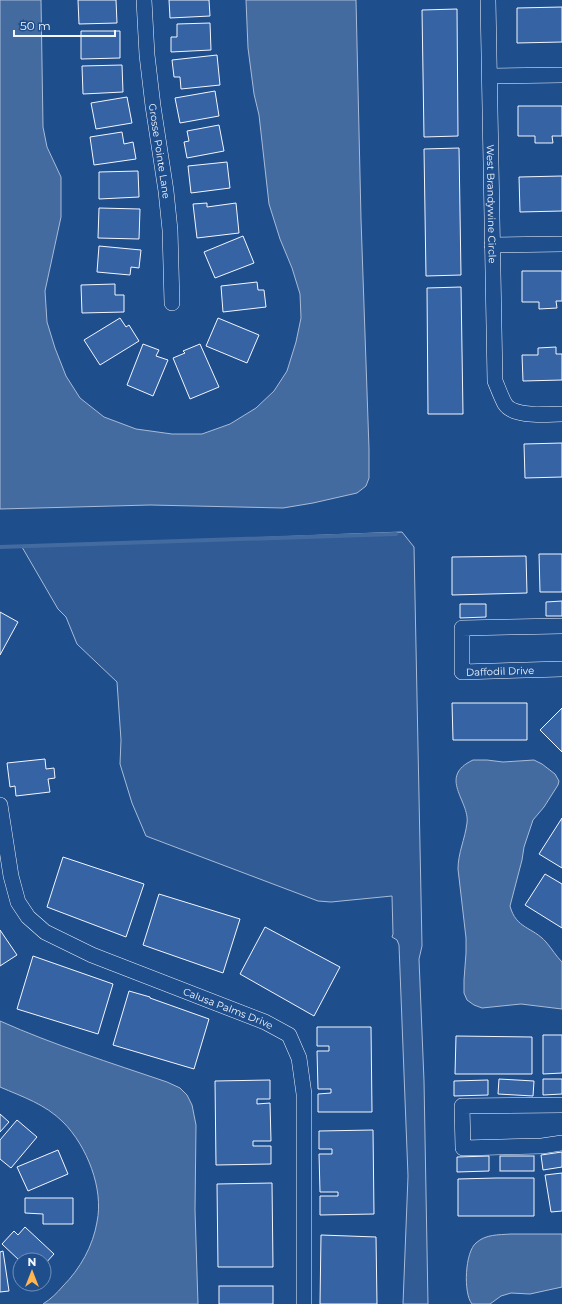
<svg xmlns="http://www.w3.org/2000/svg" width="562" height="1304" font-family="Montserrat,sans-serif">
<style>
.built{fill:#305b95;stroke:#a8bbd7}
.water{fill:#446ba0;stroke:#a8bbd7}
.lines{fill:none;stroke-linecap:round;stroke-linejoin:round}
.stream{stroke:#446ba0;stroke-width:4}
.building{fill:#3563a3;stroke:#f2f6ff}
.minor-casing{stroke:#f2f6ff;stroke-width:16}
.minor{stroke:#1f4e8c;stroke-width:15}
.labels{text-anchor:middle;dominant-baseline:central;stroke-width:3;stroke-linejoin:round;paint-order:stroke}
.street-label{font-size:10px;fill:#f2f6ff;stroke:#1f4e8c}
</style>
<rect width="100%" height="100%" fill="#1f4e8c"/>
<path class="built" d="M402,532L414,547L422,946L419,959L424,1081L428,1304H403L408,1176L399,945L397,940L392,937L393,934L392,896L331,902L318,901L146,836L132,803L120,764L121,740L117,682L77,644L66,617L58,609L22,547Z"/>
<g class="water">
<path d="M0,0H41L43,127L47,147L61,177V217L45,291L47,322L55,348L66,376L80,398L104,417L136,429L172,434H202L230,424L256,408L274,391L287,371L296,342L301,318L300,294L292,268L280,239L269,204L259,115L254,94L248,48L246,0H356L361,219L369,449V478L366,486L357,493L313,503L283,508L150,505L0,509Z"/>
<path d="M473,760H487L503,762L534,760L542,764L555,774L559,781L558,785L544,807L533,820L524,847L522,860L510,906C516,929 533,927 546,942C552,949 556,956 562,962V1009L521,1004L482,1008L474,1005L467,1000L464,993V980L466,953V938L458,869C458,853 465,839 467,823C470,801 437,777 473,760Z"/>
<path d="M0,1021C54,1045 111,1063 167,1082L180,1088L187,1095L192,1105L196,1125L195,1210L198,1304H43C51,1299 57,1293 63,1286C80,1269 93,1246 97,1222C104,1189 87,1146 63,1122C45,1104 23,1097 0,1087Z"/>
<path d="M511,1234H562V1287L530,1294L511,1293L501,1296L490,1304H472C463,1293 465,1252 476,1243C486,1234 498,1235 511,1234Z"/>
</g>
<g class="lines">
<path class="stream" d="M0,547L396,534"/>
</g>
<g class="building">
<path d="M78,0H116L117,23L79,24Z"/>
<path d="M169,0H209L210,16L170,18Z"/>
<path d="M562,7V42L517,43V8Z"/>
<path d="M457,9L458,136L424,137L422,10Z"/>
<path d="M210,23L211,50L171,52V37H177V24Z"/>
<path d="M81,31H120V58L81,59Z"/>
<path d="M217,55L220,85L181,89L180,77H174L172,60Z"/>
<path d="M122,65L123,92L83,94L82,66Z"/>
<path d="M215,91L219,116L180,123L175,98Z"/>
<path d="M127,97L132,123L96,129L91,103Z"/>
<path d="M518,106H562V136H552L553,143H535V136H518Z"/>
<path d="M219,125L224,151L187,158L184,142L189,141L187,131Z"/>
<path d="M122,132L124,144L133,142L136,159L94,165L90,137Z"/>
<path d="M459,148L461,275L426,276L424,149Z"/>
<path d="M227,162L230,188L191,193L188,166Z"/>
<path d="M138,171L139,197L99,199V172Z"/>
<path d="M562,176V211L520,212L519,177Z"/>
<path d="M207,203V207L236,203L239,233L197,238L193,204Z"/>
<path d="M99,208L140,209L139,239L98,238Z"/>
<path d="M243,236L254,263L215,278L204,252Z"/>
<path d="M99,246L141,250L139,268L131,267L130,275L97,272Z"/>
<path d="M522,271H562V301H556L557,308L539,309V302H522Z"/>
<path d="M257,282L258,290H264L266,307L223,312L221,286Z"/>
<path d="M115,284V295H124V312L82,313L81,285Z"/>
<path d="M461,287L463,414H428L427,288Z"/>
<path d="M120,318L126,327L129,325L139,341L100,365L84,340Z"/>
<path d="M218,318L259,335L247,363L206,346Z"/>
<path d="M143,344L159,350L156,356L168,360L153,396L127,385Z"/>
<path d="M200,344L219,387L190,399L173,358L185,353L183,351Z"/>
<path d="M556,347V354H562V380L523,381L522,355H538V348Z"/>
<path d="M562,443V477L525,478L524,444Z"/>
<path d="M539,554H562V592H540Z"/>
<path d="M526,556L527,593L452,595V557Z"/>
<path d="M562,601V616H546V602Z"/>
<path d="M460,604H486V617L460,618Z"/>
<path d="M0,612L18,622L0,655Z"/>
<path d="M452,703H527V740H453Z"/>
<path d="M562,708V752L540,730Z"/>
<path d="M45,759L46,769L54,768L55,778L48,779L50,792L16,796L15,786L10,787L7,763Z"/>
<path d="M562,818V868L539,854Z"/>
<path d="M63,857L144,884L126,937L47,907Z"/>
<path d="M545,874L562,884V928L525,905Z"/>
<path d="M159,894L240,919L223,973L143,945Z"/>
<path d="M265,927L340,967L314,1016L240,974Z"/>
<path d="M0,930L17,955L0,966Z"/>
<path d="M33,956L113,984L98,1034L17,1009Z"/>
<path d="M129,991L150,997V998L209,1019L194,1069L113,1045Z"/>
<path d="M317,1027H371L372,1112H318V1094L331,1093V1089H318L317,1051H329V1046H317Z"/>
<path d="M543,1035H562V1073L543,1074Z"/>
<path d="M456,1036L532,1037V1074H455Z"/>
<path d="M499,1079L534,1081L533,1096L498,1094Z"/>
<path d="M543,1079H562V1094L543,1095Z"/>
<path d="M270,1080V1099H257V1104L270,1103L271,1141H253V1146H271V1164L216,1165L215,1081Z"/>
<path d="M488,1080V1095L454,1096V1081Z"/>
<path d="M0,1114L9,1122L0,1132Z"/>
<path d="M17,1120L37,1137L11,1168L0,1159V1140Z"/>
<path d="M373,1130L374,1214L320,1215V1196H338V1192H320L319,1154H332V1149H319V1131Z"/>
<path d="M58,1150L68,1174L28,1191L17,1167Z"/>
<path d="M562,1152V1167L543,1170L541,1155Z"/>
<path d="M489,1156V1171L457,1172V1157Z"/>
<rect x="500" y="1156" width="34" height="15"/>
<path d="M562,1173V1211L551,1212L545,1175Z"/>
<path d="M496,1178H534V1216H458V1179Z"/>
<path d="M272,1183L273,1267H218L217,1184Z"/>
<path d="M25,1198H73V1224H43V1214L25,1213Z"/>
<path d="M25,1227L54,1254L44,1265V1260L20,1261L2,1244L14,1231L18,1235Z"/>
<path d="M321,1235L376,1237L377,1304H320Z"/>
<path d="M3,1251L9,1291L0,1292V1252Z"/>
<rect x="219" y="1286" width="54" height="18"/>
</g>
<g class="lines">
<g class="minor-casing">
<g id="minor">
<path id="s1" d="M144,0L147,55L153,106L166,191L170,230L172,303"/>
<path id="s2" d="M488,0L495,381C498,388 501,397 505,404C514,418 548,414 562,414"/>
<path d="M490,76L562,75"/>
<path d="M492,245L562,244"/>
<path id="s3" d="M562,626L462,628V672L562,669"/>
<path id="s4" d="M0,805L11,876L18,902L28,917L45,932L92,955L265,1022L289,1035L299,1058L304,1094V1304"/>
<path d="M562,1105L462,1106L463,1148L542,1146L562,1143"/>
</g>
</g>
<use href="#minor" class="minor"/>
</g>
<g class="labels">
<g class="street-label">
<text stroke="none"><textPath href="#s1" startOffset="152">Grosse Pointe Lane</textPath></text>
<text stroke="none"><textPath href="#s2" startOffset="204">West Brandywine Circle</textPath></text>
<text stroke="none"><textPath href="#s3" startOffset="182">Daffodil Drive</textPath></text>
<text stroke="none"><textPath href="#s4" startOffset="338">Calusa Palms Drive</textPath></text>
</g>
</g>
<g transform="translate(32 1272)"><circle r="19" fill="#1f4e8c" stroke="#7391ba"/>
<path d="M0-3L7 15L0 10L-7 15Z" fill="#ffb74d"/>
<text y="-6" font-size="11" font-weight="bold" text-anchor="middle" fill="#f2f6ff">N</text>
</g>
<path d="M14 30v6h101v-6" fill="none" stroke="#f2f6ff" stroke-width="2"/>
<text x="20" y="30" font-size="12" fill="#f2f6ff" stroke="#1f4e8c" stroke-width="3" paint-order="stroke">50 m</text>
</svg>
